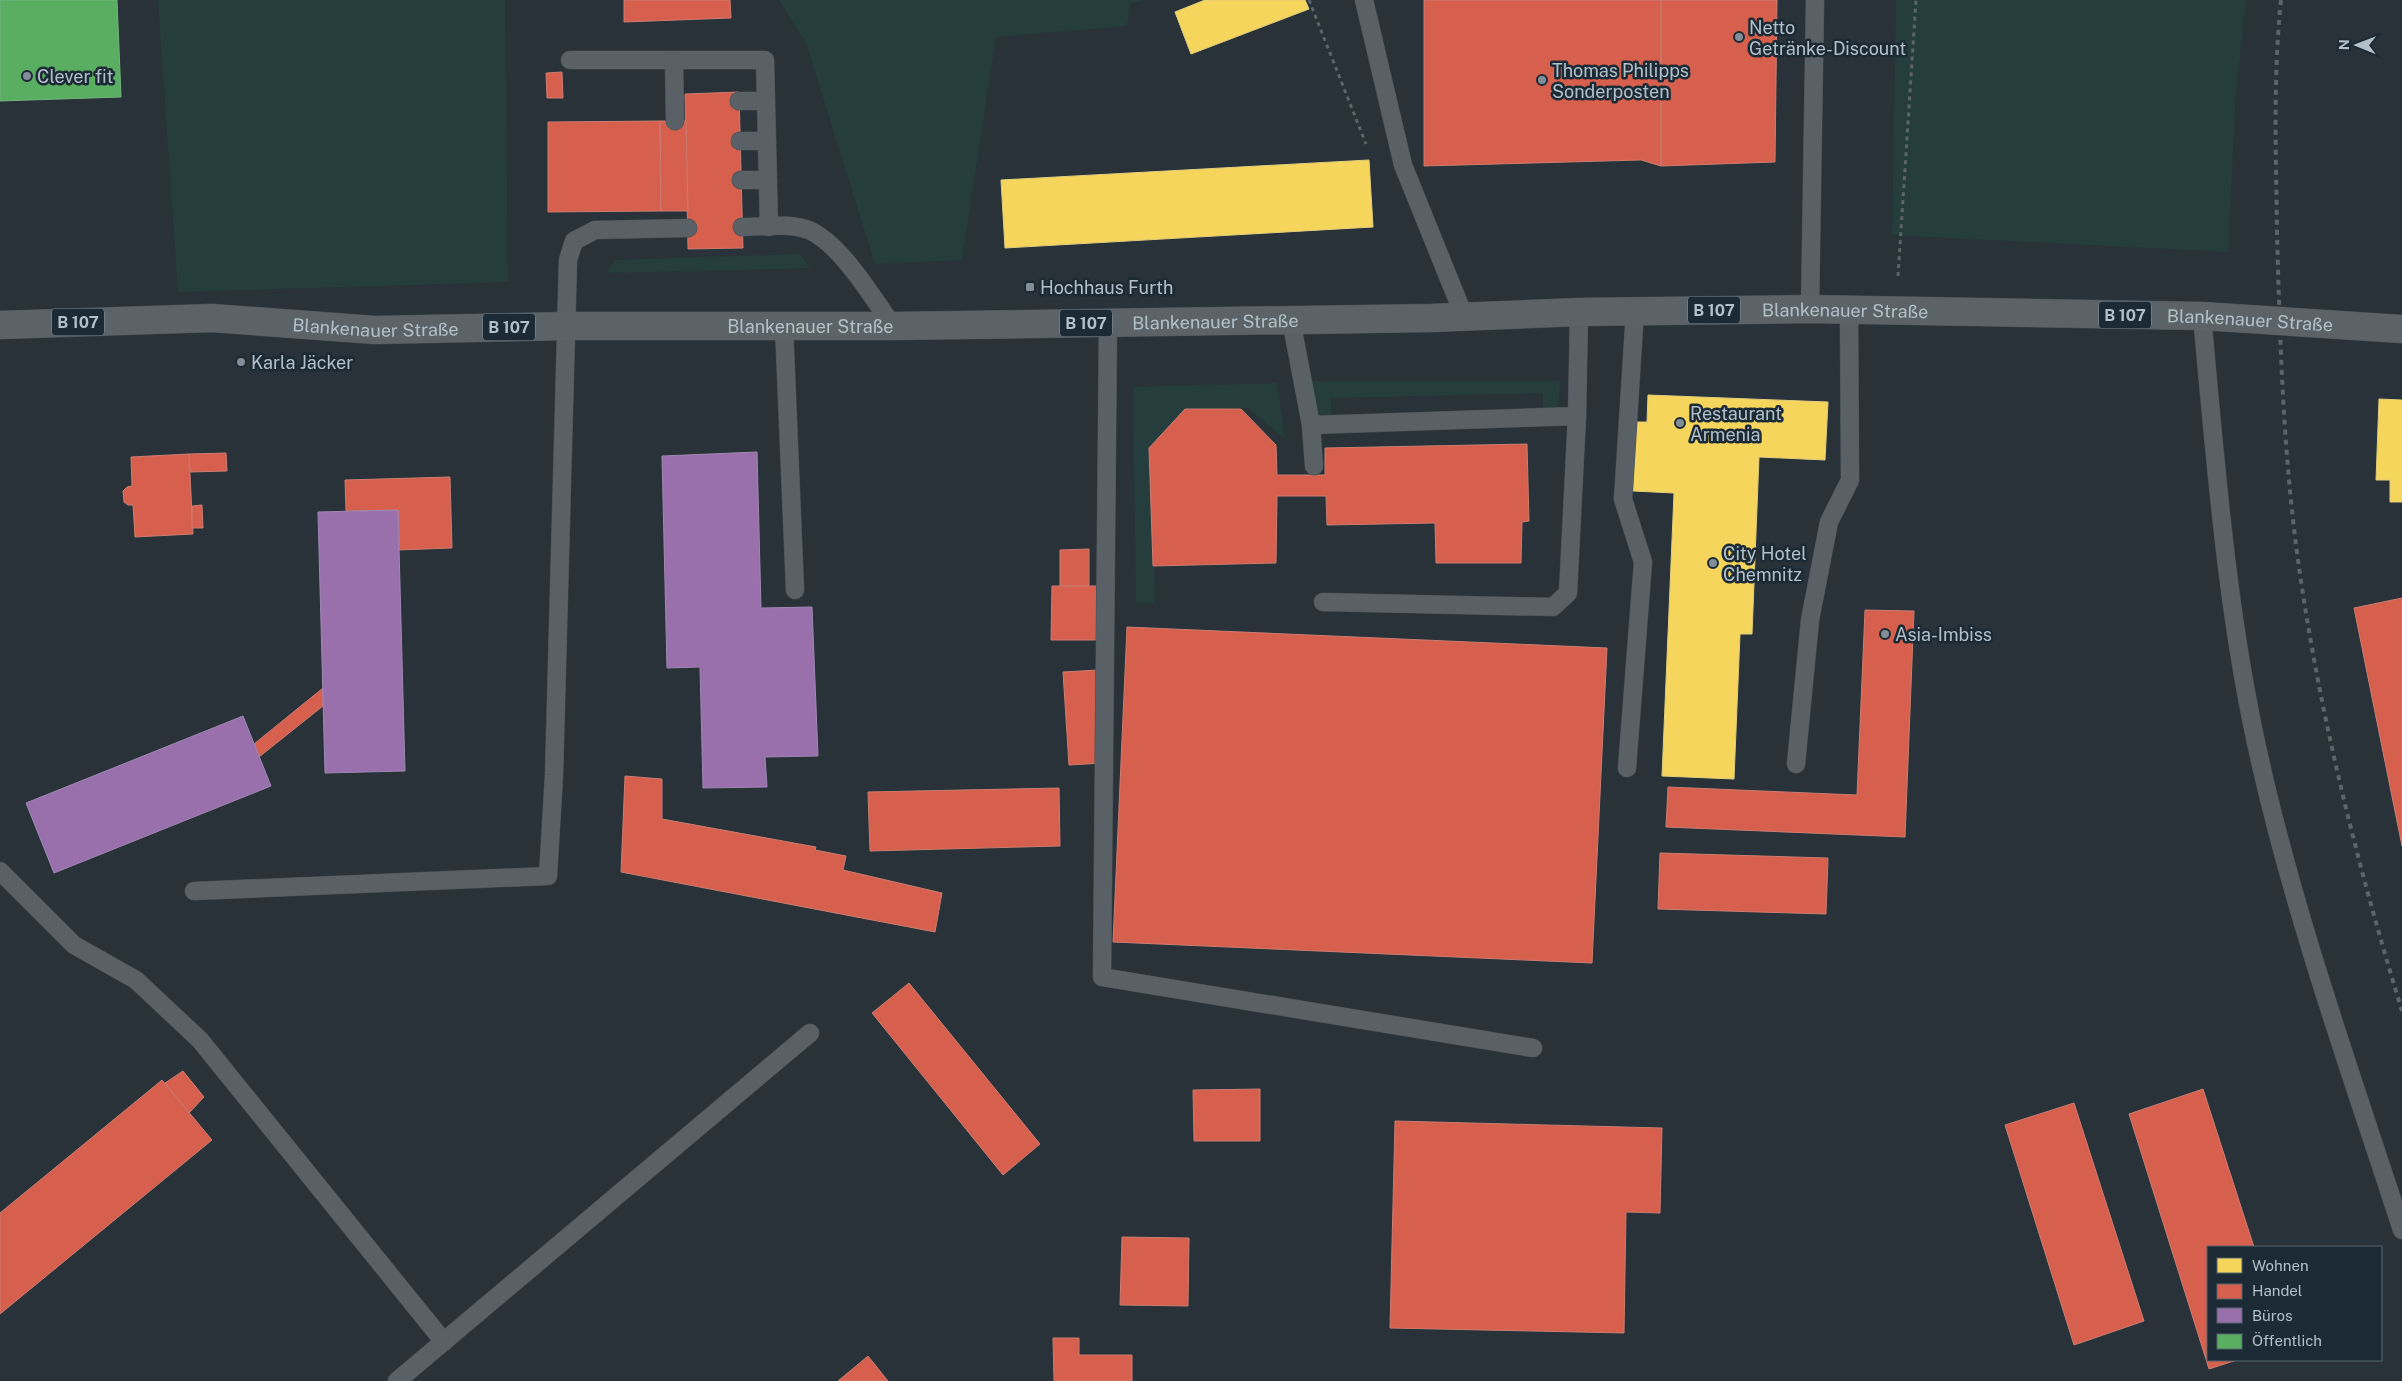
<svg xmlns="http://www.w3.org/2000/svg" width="2402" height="1381" font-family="'Public Sans',sans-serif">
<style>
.green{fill:#253e3d}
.homes{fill:#f6d55c;stroke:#e2cf7d}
.shops{fill:#d6604d;stroke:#cb7d72}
.offices{fill:#9970ab;stroke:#a088b4}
.public{fill:#5aae61;stroke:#74b380}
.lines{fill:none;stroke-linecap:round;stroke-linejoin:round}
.service-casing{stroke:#474e53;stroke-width:19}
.primary-casing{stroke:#464f55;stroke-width:29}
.path{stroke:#5c6468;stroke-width:3;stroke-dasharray:4 4;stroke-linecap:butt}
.service{stroke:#596066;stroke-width:18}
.primary{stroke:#5b6368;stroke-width:28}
.rail{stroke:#5c646a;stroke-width:4;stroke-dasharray:5 5;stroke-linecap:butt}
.poi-dot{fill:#828e97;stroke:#1b2a34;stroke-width:2}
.labels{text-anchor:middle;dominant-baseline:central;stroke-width:5;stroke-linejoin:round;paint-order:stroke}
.shield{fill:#1b2a34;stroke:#85939d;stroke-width:1}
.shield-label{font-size:16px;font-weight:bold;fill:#b2c0ca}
.poi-label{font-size:18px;fill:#b2c0ca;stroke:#1b2a34;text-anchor:start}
.street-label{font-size:18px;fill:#b2c0ca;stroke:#1b2a34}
</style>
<rect width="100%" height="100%" fill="#283238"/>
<g class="green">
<path d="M158,0H505L508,282L178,292Z"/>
<path d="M779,0H1142L1130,4L1127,26L996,37L962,260L875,264L806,43Z"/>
<path d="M1896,0H2246L2236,91L2228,252L1892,235Z"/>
<path d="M800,254L810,268L606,273L615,260Z"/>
<path d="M1310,381H1560L1558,414H1543V393L1331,398V420H1314Z"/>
<path d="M1277,383L1285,439L1248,408L1185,409L1150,448L1155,603H1136L1133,387Z"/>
</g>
<g class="homes">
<path d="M1205,0H1305L1309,9L1191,54L1175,12Z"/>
<path d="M1369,160L1373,227L1005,248L1001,180Z"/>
<path d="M1648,395L1828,402L1825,460L1759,457L1752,634H1740L1734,779L1662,776L1674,493L1633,491L1636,422H1647Z"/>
<path d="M2379,399L2402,400V502H2390V480H2376Z"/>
</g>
<g class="shops">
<path d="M624,0H730L731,18L624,22Z"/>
<path d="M1424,0H1661V166L1641,160L1424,166Z"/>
<path d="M1661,0H1777L1775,162L1661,166Z"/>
<path d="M562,72L563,98H547L546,73Z"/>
<path d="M739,92L743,248L688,249L685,94Z"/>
<path d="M660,121L661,211L548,212V122Z"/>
<path d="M660,121H686L688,211H661Z"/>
<path d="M1185,409H1241L1276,445L1277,475H1325V448L1527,444L1529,521L1522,522L1521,563H1436L1435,523L1327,525L1326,496H1277L1276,563L1153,566L1149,448Z"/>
<path d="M226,453L227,471L190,472L189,454Z"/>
<path d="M189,454L193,534L135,537L133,505H128L124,502L123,491L127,487L132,486L131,457Z"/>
<path d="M450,477L452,548L398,550V510L346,511L345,480Z"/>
<path d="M202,505L203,528H192V506Z"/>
<path d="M1089,549V586H1060V550Z"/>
<path d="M1052,586H1097V640H1051Z"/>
<path d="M2402,598V846L2354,608Z"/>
<path d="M1865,610L1914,611L1905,837L1666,827L1668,787L1857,795Z"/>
<path d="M1127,627L1607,648L1592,963L1113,942Z"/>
<path d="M1098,670L1103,763L1069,765L1063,672Z"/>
<path d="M323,688V706L259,757L254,744Z"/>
<path d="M625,776L662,779V819L816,847L815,850L846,856L843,870L942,893L935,932L621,872Z"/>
<path d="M1059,788L1060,846L870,851L868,792Z"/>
<path d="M1660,853L1828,858L1826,914L1658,909Z"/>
<path d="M909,983L1040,1144L1003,1175L872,1013Z"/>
<path d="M183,1071L204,1097L189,1113L165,1083Z"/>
<path d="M162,1080L212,1140L0,1314V1213Z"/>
<path d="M1260,1089V1141H1194L1193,1090Z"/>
<path d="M2203,1089L2254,1247H2208V1360H2237L2209,1369L2129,1114Z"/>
<path d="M2074,1103L2144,1321L2074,1345L2005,1125Z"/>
<path d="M1395,1121L1662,1128L1660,1213L1626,1212L1624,1333L1390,1328Z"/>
<path d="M1122,1237L1189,1238L1188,1306L1120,1305Z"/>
<path d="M1053,1338H1079V1355H1132V1381H1054Z"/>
<path d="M868,1356L888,1381H838Z"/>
</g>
<g class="offices">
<path d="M757,452L761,608L812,607L818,756L765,757L767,787L703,788L700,667L667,668L662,456Z"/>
<path d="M398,510L405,771L325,773L318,512Z"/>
<path d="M243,716L271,786L54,873L26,803Z"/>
</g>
<path class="public" d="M0,0H117L121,97L0,101Z"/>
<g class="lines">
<g class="service-casing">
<g id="service">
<path d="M1364,0L1403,165L1464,316"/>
<path d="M570,60H765L769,227"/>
<path d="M674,61L675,121"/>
<path d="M739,101H766"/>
<path d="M740,141H767"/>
<path d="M741,180H768"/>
<path d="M742,227C762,227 792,222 811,231C843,247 872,297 893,326"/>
<path d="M1810,309L1815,0"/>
<path d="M2202,316C2216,466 2227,618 2261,765C2297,923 2352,1076 2402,1230"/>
<path d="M1291,320L1311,425L1577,416L1579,312"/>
<path d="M1108,323L1102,977L1533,1048"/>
<path d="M784,326L795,590"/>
<path d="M1311,425L1314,466"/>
<path d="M1323,602L1553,607L1568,593L1577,416"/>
<path d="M1796,764L1810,620L1829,522L1850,480L1849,310"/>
<path d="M1627,768L1643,562L1623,499L1635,311"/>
<path d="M0,871L74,945L136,980L200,1040L444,1342"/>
<path d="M194,891L548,876L554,775L568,260L574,241L595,230L688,228"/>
<path d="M397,1381L810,1033"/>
</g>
</g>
<g class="primary-casing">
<g id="primary">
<path id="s1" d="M0,325L212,318L375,330L566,326H893L1431,318L1579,312L1810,309L2202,316L2402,329"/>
</g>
</g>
<g class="path">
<path d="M1309,0L1366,144"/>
<path d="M1898,276L1916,0"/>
</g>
<use href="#service" class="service"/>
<use href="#primary" class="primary"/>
<path class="rail" d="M2281,0C2273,77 2276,154 2277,231C2280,341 2283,451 2298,560C2319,712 2357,864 2402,1011"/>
</g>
<g class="poi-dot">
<circle cx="1739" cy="37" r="5"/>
<circle cx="27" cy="76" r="5"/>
<circle cx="1542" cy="80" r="5"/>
<rect x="1025" y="282" width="10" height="10" rx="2.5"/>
<circle cx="241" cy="362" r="5"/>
<circle cx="1680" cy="423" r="5"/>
<circle cx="1713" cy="563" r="5"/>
<circle cx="1885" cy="634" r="5"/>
</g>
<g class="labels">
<g class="shield">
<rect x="1688" y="296.5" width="52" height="27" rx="4"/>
<rect x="2099" y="301.5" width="52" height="27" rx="4"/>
<rect x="52" y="308.5" width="52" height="27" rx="4"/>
<rect x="1060" y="309.5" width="52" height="27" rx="4"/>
<rect x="483" y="313.5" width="52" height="27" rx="4"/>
</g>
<g class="shield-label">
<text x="1714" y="310">B 107</text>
<text x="2125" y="315">B 107</text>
<text x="78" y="322">B 107</text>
<text x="1086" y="323">B 107</text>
<text x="509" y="327">B 107</text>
</g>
<g class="poi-label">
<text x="1749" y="27">Netto<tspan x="1749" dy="21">Getränke-Discount</tspan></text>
<text x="1552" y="70">Thomas Philipps<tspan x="1552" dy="21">Sonderposten</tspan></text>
<text x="37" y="76">Clever fit</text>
<text x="1040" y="287">Hochhaus Furth</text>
<text x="251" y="362">Karla Jäcker</text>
<text x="1690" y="413">Restaurant<tspan x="1690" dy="21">Armenia</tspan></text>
<text x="1723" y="553">City Hotel<tspan x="1723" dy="21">Chemnitz</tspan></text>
<text x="1895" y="634">Asia-Imbiss</text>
</g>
<g class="street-label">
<text stroke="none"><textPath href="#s1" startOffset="1846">Blankenauer Straße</textPath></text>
<text stroke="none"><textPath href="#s1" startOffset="2251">Blankenauer Straße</textPath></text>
<text stroke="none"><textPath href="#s1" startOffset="1216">Blankenauer Straße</textPath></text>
<text stroke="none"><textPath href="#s1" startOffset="376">Blankenauer Straße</textPath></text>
<text stroke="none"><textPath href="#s1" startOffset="811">Blankenauer Straße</textPath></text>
</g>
</g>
<rect x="2207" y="1246" width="175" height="115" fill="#1b2a34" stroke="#576670"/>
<rect x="2217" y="1258" width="25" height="15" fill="#f6d55c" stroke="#576670"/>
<text x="2252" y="1271" font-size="15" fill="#b2c0ca">Wohnen</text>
<rect x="2217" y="1284" width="25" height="15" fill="#d6604d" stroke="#576670"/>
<text x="2252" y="1296" font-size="15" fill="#b2c0ca">Handel</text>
<rect x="2217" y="1308" width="25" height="15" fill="#9970ab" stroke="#576670"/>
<text x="2252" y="1321" font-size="15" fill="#b2c0ca">Büros</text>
<rect x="2217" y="1334" width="25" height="15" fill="#5aae61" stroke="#576670"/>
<text x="2252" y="1346" font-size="15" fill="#b2c0ca">Öffentlich</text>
<g transform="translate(2357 45) rotate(271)" stroke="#1b2a34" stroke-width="4" paint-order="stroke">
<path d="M0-4L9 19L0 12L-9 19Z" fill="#b2c0ca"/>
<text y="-8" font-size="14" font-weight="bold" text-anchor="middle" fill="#b2c0ca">N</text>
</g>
</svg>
